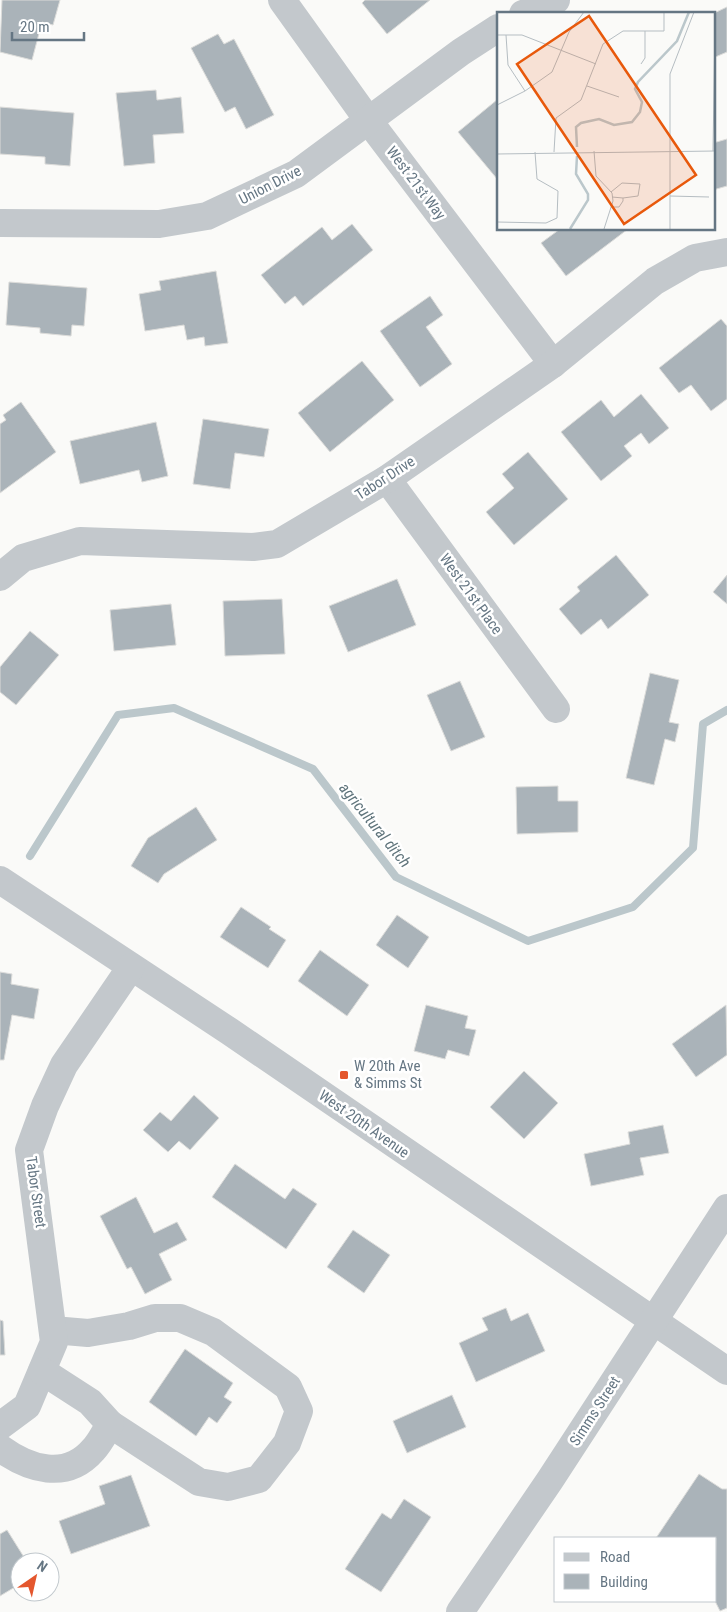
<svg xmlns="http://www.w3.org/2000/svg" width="727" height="1612" font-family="'Roboto Condensed',sans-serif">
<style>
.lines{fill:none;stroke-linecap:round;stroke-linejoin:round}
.stream{stroke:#bbc7cb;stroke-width:8}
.building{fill:#aab3b9;stroke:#dcdcda}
.minor{stroke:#c3c8cc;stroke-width:28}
.poi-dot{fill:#e4572e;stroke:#fff;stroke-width:2}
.labels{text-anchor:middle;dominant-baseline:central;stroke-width:5;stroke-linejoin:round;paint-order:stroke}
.street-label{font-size:15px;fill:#657683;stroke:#fff}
.poi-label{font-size:15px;fill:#657683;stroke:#fff;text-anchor:start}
.water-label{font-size:16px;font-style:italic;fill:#60757c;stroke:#fff}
.inset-river{fill:none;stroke:#bbc7cb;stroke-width:2.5}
.inset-road{fill:none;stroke:#b5bdc2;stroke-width:1}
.view{fill:#e8590c;fill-opacity:0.15;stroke:#e8590c;stroke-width:2.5}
.inset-edge{fill:none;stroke:#657683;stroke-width:2.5}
</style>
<rect width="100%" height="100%" fill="#fafaf8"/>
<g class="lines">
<path class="stream" d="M30,856L118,715L174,708L313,769L396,877L528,941L633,907L693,848L703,724L727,710"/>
</g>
<g class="building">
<path d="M2,0H60L53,25L42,22L32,60L0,52Z"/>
<path d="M365,0H430L387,34L362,3Z"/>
<path d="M727,7V52L713,58L712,14Z"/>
<path d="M218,34L224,44L234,39L274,115L246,129L235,107L225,112L191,48Z"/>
<path d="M156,90L157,100L181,97L184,133L153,135L155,163L124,166L116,93Z"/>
<path d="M498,99V180L458,132Z"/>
<path d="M0,107L74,113L70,166L45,164V157L0,154Z"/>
<path d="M727,139V186L713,190V143Z"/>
<path d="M352,224L373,250L303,306L295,296L285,304L261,275L322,227L332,240Z"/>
<path d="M560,229H628L566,276L541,243Z"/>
<path d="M216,271L228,343L205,346L204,337L187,340L184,325L145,331L139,294L161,290L159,281Z"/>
<path d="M9,282L87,288L84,326L72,325L71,336L40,333V328L6,325Z"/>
<path d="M430,296L443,315L426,327L452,364L420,387L380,331Z"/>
<path d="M721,319L727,326V399L711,411L691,385L679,393L659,368Z"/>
<path d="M362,361L394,400L330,452L298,413Z"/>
<path d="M641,394L669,428L649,444L641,433L624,446L632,456L601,481L561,432L601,400L614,417Z"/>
<path d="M21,402L56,452L0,493V424L6,420L3,415Z"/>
<path d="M203,419L269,429L264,457L235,453L230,489L193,484Z"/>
<path d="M156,422L168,476L142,482L139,470L80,484L70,441Z"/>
<path d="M528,452L568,499L514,545L486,512L514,488L502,474Z"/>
<path d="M616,555L649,595L608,629L601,619L581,635L559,609L580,591L577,587Z"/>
<path d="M727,575V604L713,592Z"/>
<path d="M397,579L416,625L348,652L329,606Z"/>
<path d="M282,599L285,654L225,656L223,601Z"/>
<path d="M171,604L176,645L114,651L110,610Z"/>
<path d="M30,631L59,655L16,705L0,692V667Z"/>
<path d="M650,673L679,680L669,722L679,724L675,742L665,739L654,785L626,778Z"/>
<path d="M460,681L485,737L451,751L427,695Z"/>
<path d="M558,786V801H578V832L517,834L516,787Z"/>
<path d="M196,807L217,840L164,874L158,883L131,866L148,838Z"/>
<path d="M241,907L271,927L269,929L286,940L268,968L220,937Z"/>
<path d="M397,915L429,937L408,968L376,945Z"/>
<path d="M320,950L369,985L347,1016L298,981Z"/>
<path d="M0,972L12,974L11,984L39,989L34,1019L12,1015L4,1060H0Z"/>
<path d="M426,1005L468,1016L465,1028L476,1030L469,1056L448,1050L445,1059L414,1051Z"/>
<path d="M726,1005L727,1055L696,1077L672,1044Z"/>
<path d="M524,1071L558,1103L524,1139L490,1107Z"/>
<path d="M194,1095L219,1118L190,1150L179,1141L168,1152L143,1130L160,1112L171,1121Z"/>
<path d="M663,1125L669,1153L640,1158L644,1175L591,1186L584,1154L630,1144L628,1132Z"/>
<path d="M235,1164L285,1199L293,1188L317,1204L286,1249L212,1197Z"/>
<path d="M136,1197L154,1233L177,1222L187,1240L159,1254L172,1280L145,1294L131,1267L127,1269L100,1216Z"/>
<path d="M353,1230L390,1255L364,1293L327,1267Z"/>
<path d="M506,1308L511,1321L528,1313L545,1351L476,1382L459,1343L488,1330L482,1318Z"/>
<path d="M0,1320L3,1321L5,1355H0Z"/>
<path d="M185,1349L233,1383L224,1397L232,1402L217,1423L209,1417L196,1436L149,1402Z"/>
<path d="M452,1395L466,1427L407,1453L393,1421Z"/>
<path d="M699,1474L722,1489H727V1608L720,1611L715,1601L716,1538H656Z"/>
<path d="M131,1475L150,1526L71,1554L59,1521L105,1504L99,1486Z"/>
<path d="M404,1499L431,1517L381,1592L345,1569L382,1513L391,1519Z"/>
<path d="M7,1530L27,1562H20V1584L0,1596V1534Z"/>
</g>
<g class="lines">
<g class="minor">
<path d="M282,0L368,120L553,364"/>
<path d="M523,14L556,0"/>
<path d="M0,223L159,224L207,216L296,174L461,52L498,28"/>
<path d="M387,479L556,709"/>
<path d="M0,577L23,558L80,541L253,547L277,544L387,479L553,364L655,281L695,258L727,252"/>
<path d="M0,880L229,1031L727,1371"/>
<path d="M53,1330L88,1333L129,1326L155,1318H180L213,1332L288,1387L299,1411L287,1443L259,1479L228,1487L199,1482L110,1424"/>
<path d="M0,1426L27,1406L54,1342L29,1150L45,1106L64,1065L131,967"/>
<path d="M0,1448C29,1469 66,1481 93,1450C100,1443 105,1432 110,1424L90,1402L42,1371"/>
<path d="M460,1612L550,1480L727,1208"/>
</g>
</g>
<rect class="poi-dot" x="339" y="1070" width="10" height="10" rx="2.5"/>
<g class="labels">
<g class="street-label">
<text transform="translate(416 183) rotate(53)">West 21st Way</text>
<text transform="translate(270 185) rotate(-27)">Union Drive</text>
<text transform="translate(385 478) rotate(-33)">Tabor Drive</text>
<text transform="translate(471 594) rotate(54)">West 21st Place</text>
<text transform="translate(364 1124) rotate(35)">West 20th Avenue</text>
<text transform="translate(36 1192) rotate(82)">Tabor Street</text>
<text transform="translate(595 1411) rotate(-57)">Simms Street</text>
</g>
<g class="poi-label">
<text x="354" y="1066">W 20th Ave<tspan x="354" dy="17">&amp; Simms St</tspan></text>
</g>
<g class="water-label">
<text transform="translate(375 825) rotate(51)">agricultural ditch</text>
</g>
</g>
<g transform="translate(497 12)">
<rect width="218" height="218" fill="#fafaf8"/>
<path class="inset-river" d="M80,135L79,115L84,111L102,107L117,113L135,110L143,100L145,90L138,77L141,70L180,29L192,0M73,217L91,188V182L79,162L80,144"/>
<path class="inset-road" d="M0,23H25L99,52M9,23L11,53L28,79M144,52L148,46V19M90,74L122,85M0,93L28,79L55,60L72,20L87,0M97,139L99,164L115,181L116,189L107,217M216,139L218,14M57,140L59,106L84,88L106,32L126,19H167V0M0,142L218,139M114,180L125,171L143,172L141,184L126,186M173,184L212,185M114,195H122L126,189V186L115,185M0,210L49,211L60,206L61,179L40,167L38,140M173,217V62L197,0"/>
<path class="view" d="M92,4L199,163L127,212L20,52Z"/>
<rect width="218" height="218" class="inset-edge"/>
</g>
<rect x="554" y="1537" width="162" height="65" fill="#ffffff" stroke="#c1c8cd"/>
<rect x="564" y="1553" width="25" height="8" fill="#c3c8cc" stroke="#c1c8cd"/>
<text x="600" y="1562" font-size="15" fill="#657683">Road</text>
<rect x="564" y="1574" width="25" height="15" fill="#aab3b9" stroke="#c1c8cd"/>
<text x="600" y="1587" font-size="15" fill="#657683">Building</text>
<g transform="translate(35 1577) rotate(34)"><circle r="24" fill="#ffffff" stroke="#c1c8cd"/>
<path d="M0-4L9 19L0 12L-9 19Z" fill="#e4572e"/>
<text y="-8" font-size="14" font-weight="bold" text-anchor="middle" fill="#657683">N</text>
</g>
<path d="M12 32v8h72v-8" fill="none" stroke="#657683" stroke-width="2.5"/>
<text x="20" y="32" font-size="15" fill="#657683" stroke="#ffffff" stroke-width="4" paint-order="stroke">20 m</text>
</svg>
